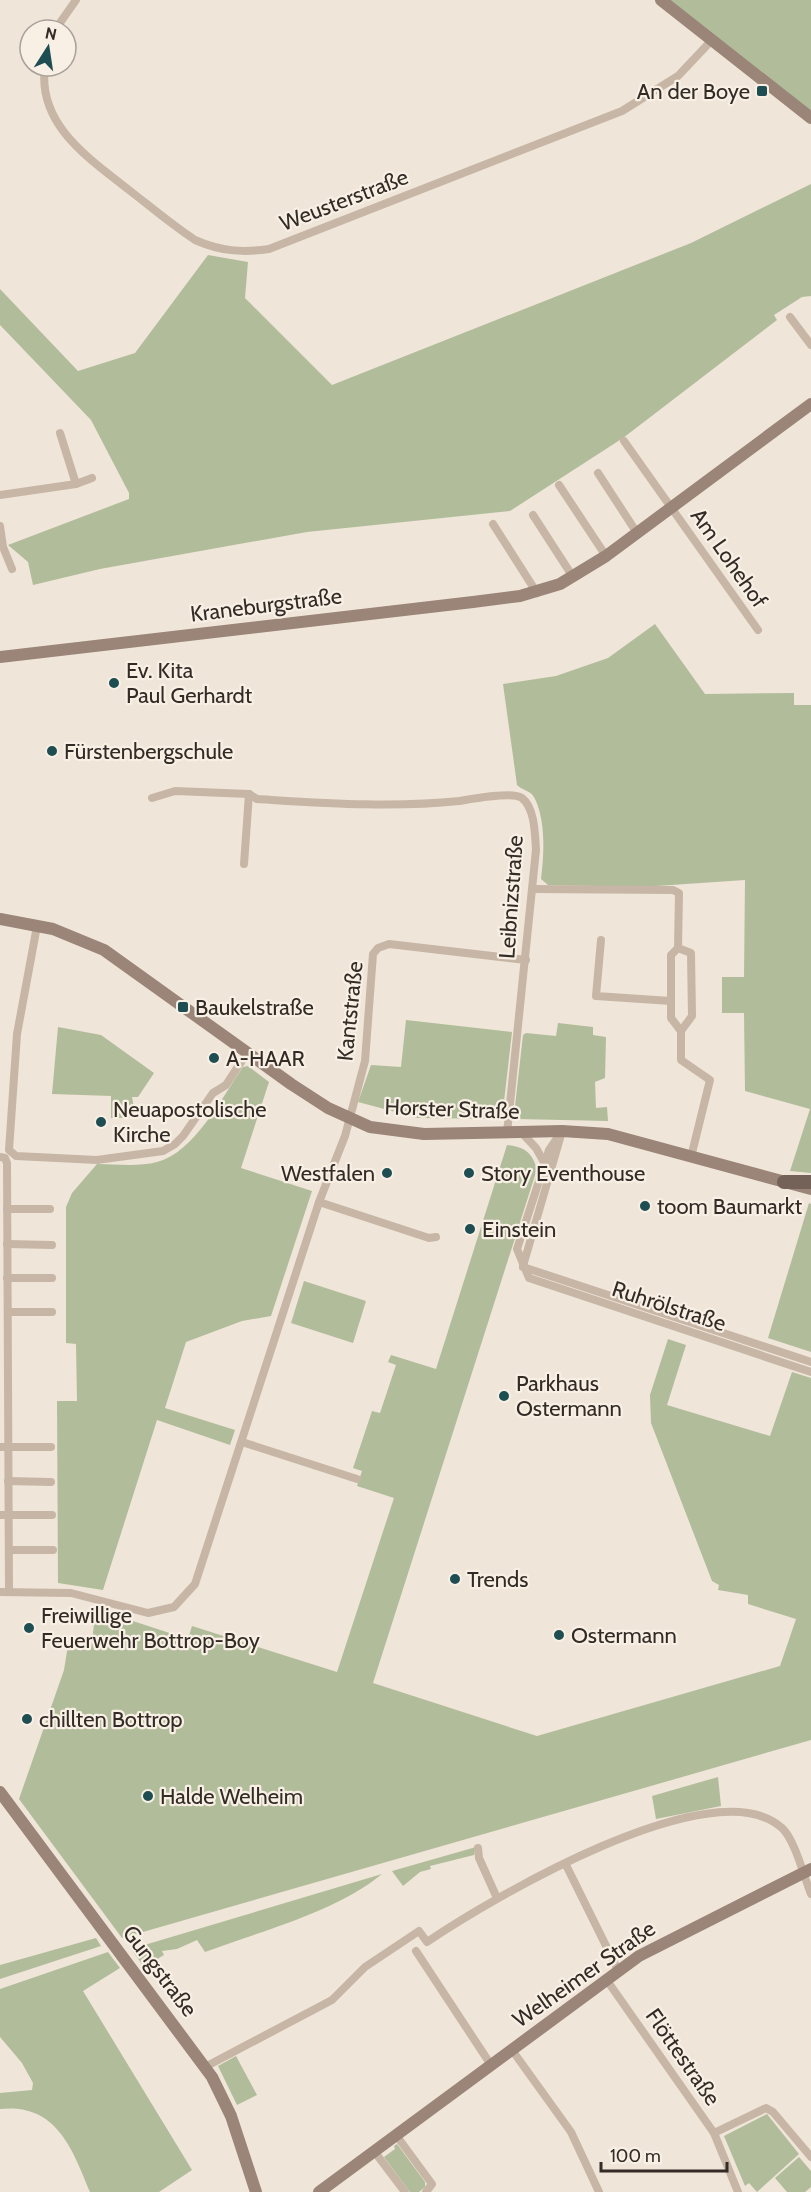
<svg xmlns="http://www.w3.org/2000/svg" width="811" height="2192" font-family="Cabin,sans-serif">
<style>
.green{fill:#b1bd9a}
.lines{fill:none;stroke-linecap:round;stroke-linejoin:round}
.street{stroke:#c7b6a6;stroke-width:8}
.secondary{stroke:#9a8578;stroke-width:12}
.primary{stroke:#746258;stroke-width:14}
.poi-dot{fill:#1f4e52;stroke:#f8efe5;stroke-width:2}
.labels{text-anchor:middle;dominant-baseline:central;stroke-width:4.5;stroke-linejoin:round;paint-order:stroke}
.poi-label{font-size:22px;fill:#332b26;stroke:#f8efe5;text-anchor:start}
.street-label{font-size:22px;fill:#332b26;stroke:#f8efe5}
</style>
<rect width="100%" height="100%" fill="#f0e5d9"/>
<g class="green">
<path d="M669,0H811V113Z"/>
<path d="M811,184V296L802,297L774,315L777,320L623,438L510,511L307,532L100,569L33,585L28,562L8,545L129,499V493L91,420L0,325V289L78,371L135,353L208,255L248,262L245,298L332,385L691,243Z"/>
<path d="M655,624L705,694L794,693V705H811V1173L790,1171L810,1109L745,1091L744,1013H722V977H744L745,880L642,887L548,885L541,879C544,855 546,822 535,799C531,790 523,791 517,785L503,684L556,676L608,658Z"/>
<path d="M406,1020L512,1032L502,1119L418,1118L358,1102L371,1065L401,1067Z"/>
<path d="M558,1023L593,1027V1035L606,1037L605,1078L595,1082L596,1108L607,1107L608,1121L516,1119L514,1115L523,1035L526,1033L556,1036Z"/>
<path d="M58,1027L101,1035L154,1073L138,1097H132L136,1118H111V1096L52,1094Z"/>
<path d="M248,1066L269,1082L241,1168L312,1191L271,1316L242,1321L186,1342L165,1408L235,1430L230,1445L157,1420L103,1590L58,1583L57,1401H77L76,1344L66,1343V1207L72,1193L97,1164C116,1164 138,1167 157,1162C194,1153 222,1097 243,1067Z"/>
<path d="M507,1145C525,1147 532,1153 537,1169L373,1683L537,1736L780,1666L796,1619L748,1604V1595L718,1590L719,1585L712,1581L651,1423L650,1395L668,1339L686,1345L667,1405L770,1436L792,1372L811,1378V1740L122,1938L19,1799L64,1670L68,1645L91,1648L96,1609L188,1639L192,1626L337,1672L394,1498L357,1486L362,1471L353,1468L372,1411L380,1413L396,1365L388,1362L391,1355L436,1369Z"/>
<path d="M809,1203L811,1204V1352L768,1338Z"/>
<path d="M304,1281L366,1301L353,1343L291,1323Z"/>
<path d="M718,1777L721,1806L656,1819L652,1796Z"/>
<path d="M476,1847L474,1855L430,1866L431,1869L420,1872L403,1886L392,1871Z"/>
<path d="M382,1874C336,1912 261,1931 205,1952L197,1940L177,1949L162,1951L164,1955L144,1967L131,1949Z"/>
<path d="M96,1938L101,1946L0,1979V1965Z"/>
<path d="M108,1952L120,1968L83,1991L192,2170L159,2192H90C72,2148 56,2103 0,2109V2093L32,2090L33,2083L22,2063L0,2037V1989Z"/>
<path d="M236,2056L257,2095L237,2105L218,2066Z"/>
<path d="M767,2114L799,2154L757,2192L749,2183L745,2186L724,2136Z"/>
<path d="M397,2144L425,2182V2187L419,2192H410L384,2157L395,2149L394,2146Z"/>
<path d="M799,2157L811,2171V2187L805,2192H787L775,2178Z"/>
</g>
<g class="lines">
<g class="street">
<path d="M55,30L76,0"/>
<path d="M45,66C37,125 89,158 129,190C151,207 172,225 195,240C220,251 242,253 269,249L622,111L678,76L711,41"/>
<path d="M790,317L811,345"/>
<path d="M60,433L76,484"/>
<path d="M624,441L758,630"/>
<path d="M598,473L637,533"/>
<path d="M559,485L606,556"/>
<path d="M0,495L76,484L92,478"/>
<path d="M533,515L573,577"/>
<path d="M493,524L537,593"/>
<path d="M0,526L3,547L12,569"/>
<path d="M152,798L175,791L249,794L257,799C324,803 392,808 459,801C472,799 512,791 522,798C535,808 535,835 536,850L507,1133"/>
<path d="M244,864L249,794"/>
<path d="M533,889L673,890L679,893L678,948"/>
<path d="M37,926L17,1034L9,1150L16,1156L97,1160L163,1151L175,1144L183,1136L213,1093L226,1085L247,1053"/>
<path d="M601,940L596,996L671,1001"/>
<path d="M678,948L691,953L692,1016L681,1031L671,1018V955Z"/>
<path d="M681,1031V1060L710,1080L691,1157"/>
<path d="M562,1131L549,1150L517,1249L529,1278L811,1372"/>
<path d="M521,1132L536,1148L545,1164"/>
<path d="M0,1157L5,1158L7,1163L9,1592"/>
<path d="M319,1202L429,1238L436,1237"/>
<path d="M7,1209H50"/>
<path d="M7,1244L52,1245"/>
<path d="M523,1266L561,1135"/>
<path d="M523,1267L811,1362"/>
<path d="M7,1278H52"/>
<path d="M8,1312H52"/>
<path d="M242,1442L357,1479"/>
<path d="M0,1447H51"/>
<path d="M8,1481L51,1482"/>
<path d="M0,1515H52"/>
<path d="M9,1550H53"/>
<path d="M0,1592L71,1593L148,1613L174,1607L195,1584L319,1202L345,1136L365,1061L373,954L378,948L389,944L526,960"/>
<path d="M478,1848L479,1858L497,1898"/>
<path d="M566,1865L618,1970"/>
<path d="M416,1951L491,2065"/>
<path d="M606,1979L714,2133L738,2192"/>
<path d="M512,2050L571,2132L599,2192"/>
<path d="M205,2067L332,2000L365,1967L419,1931L427,1942C489,1900 714,1766 782,1828C795,1840 804,1877 811,1894"/>
<path d="M714,2133L766,2108L773,2112L811,2157"/>
<path d="M396,2135L432,2184L426,2192"/>
<path d="M374,2151L405,2192"/>
</g>
<g class="secondary">
<path d="M661,0L811,118"/>
<path d="M0,657L473,602L520,596L560,584L606,556L811,404"/>
<path d="M0,919L53,929L104,950L291,1084L328,1108L370,1127L424,1134L562,1131L608,1134L811,1189"/>
<path d="M0,1792L212,2077L231,2116L256,2192"/>
<path d="M319,2192L639,1956L811,1869"/>
</g>
<path class="primary" d="M784,1182H811"/>
</g>
<g class="poi-dot">
<rect x="756" y="85" width="12" height="12" rx="3"/>
<circle cx="114" cy="683" r="6"/>
<circle cx="52" cy="751" r="6"/>
<rect x="177" y="1001" width="12" height="12" rx="3"/>
<circle cx="214" cy="1058" r="6"/>
<circle cx="101" cy="1122" r="6"/>
<circle cx="387" cy="1173" r="6"/>
<circle cx="469" cy="1173" r="6"/>
<circle cx="645" cy="1206" r="6"/>
<circle cx="470" cy="1229" r="6"/>
<circle cx="504" cy="1396" r="6"/>
<circle cx="455" cy="1579" r="6"/>
<circle cx="29" cy="1628" r="6"/>
<circle cx="559" cy="1635" r="6"/>
<circle cx="27" cy="1719" r="6"/>
<circle cx="148" cy="1796" r="6"/>
</g>
<g class="labels">
<g class="poi-label">
<text x="750" y="91" text-anchor="end">An der Boye</text>
<text x="126" y="670">Ev. Kita<tspan x="126" dy="25">Paul Gerhardt</tspan></text>
<text x="64" y="751">Fürstenbergschule</text>
<text x="195" y="1007">Baukelstraße</text>
<text x="226" y="1058">A-HAAR</text>
<text x="113" y="1109">Neuapostolische<tspan x="113" dy="25">Kirche</tspan></text>
<text x="375" y="1173" text-anchor="end">Westfalen</text>
<text x="481" y="1173">Story Eventhouse</text>
<text x="657" y="1206">toom Baumarkt</text>
<text x="482" y="1229">Einstein</text>
<text x="516" y="1383">Parkhaus<tspan x="516" dy="25">Ostermann</tspan></text>
<text x="467" y="1579">Trends</text>
<text x="41" y="1615">Freiwillige<tspan x="41" dy="25">Feuerwehr Bottrop-Boy</tspan></text>
<text x="571" y="1635">Ostermann</text>
<text x="39" y="1719">chillten Bottrop</text>
<text x="160" y="1796">Halde Welheim</text>
</g>
<g class="street-label">
<text transform="translate(344 200) rotate(-21)">Weusterstraße</text>
<text transform="translate(729 558) rotate(55)">Am Lohehof</text>
<text transform="translate(266 605) rotate(-7)">Kraneburgstraße</text>
<text transform="translate(511 897) rotate(-86)">Leibnizstraße</text>
<text transform="translate(350 1011) rotate(-84)">Kantstraße</text>
<text transform="translate(452 1109) rotate(2)">Horster Straße</text>
<text transform="translate(669 1306) rotate(18)">Ruhrölstraße</text>
<text transform="translate(160 1971) rotate(53)">Gungstraße</text>
<text transform="translate(584 1974) rotate(-35)">Welheimer Straße</text>
<text transform="translate(683 2057) rotate(55)">Flöttestraße</text>
</g>
</g>
<g transform="translate(48 48) rotate(12)"><circle r="28" fill="#f8efe5" stroke="#a9a199" stroke-width="1.5"/>
<path d="M0-4.5L10 22L0 15L-10 22Z" fill="#1f4e52"/>
<text y="-9" font-size="16" font-weight="bold" text-anchor="middle" fill="#332b26">N</text>
</g>
<path d="M601 2162v9h126v-9" fill="none" stroke="#332b26" stroke-width="3"/>
<text x="610" y="2162" font-size="18" fill="#332b26" stroke="#f8efe5" stroke-width="4.5" paint-order="stroke">100 m</text>
</svg>
